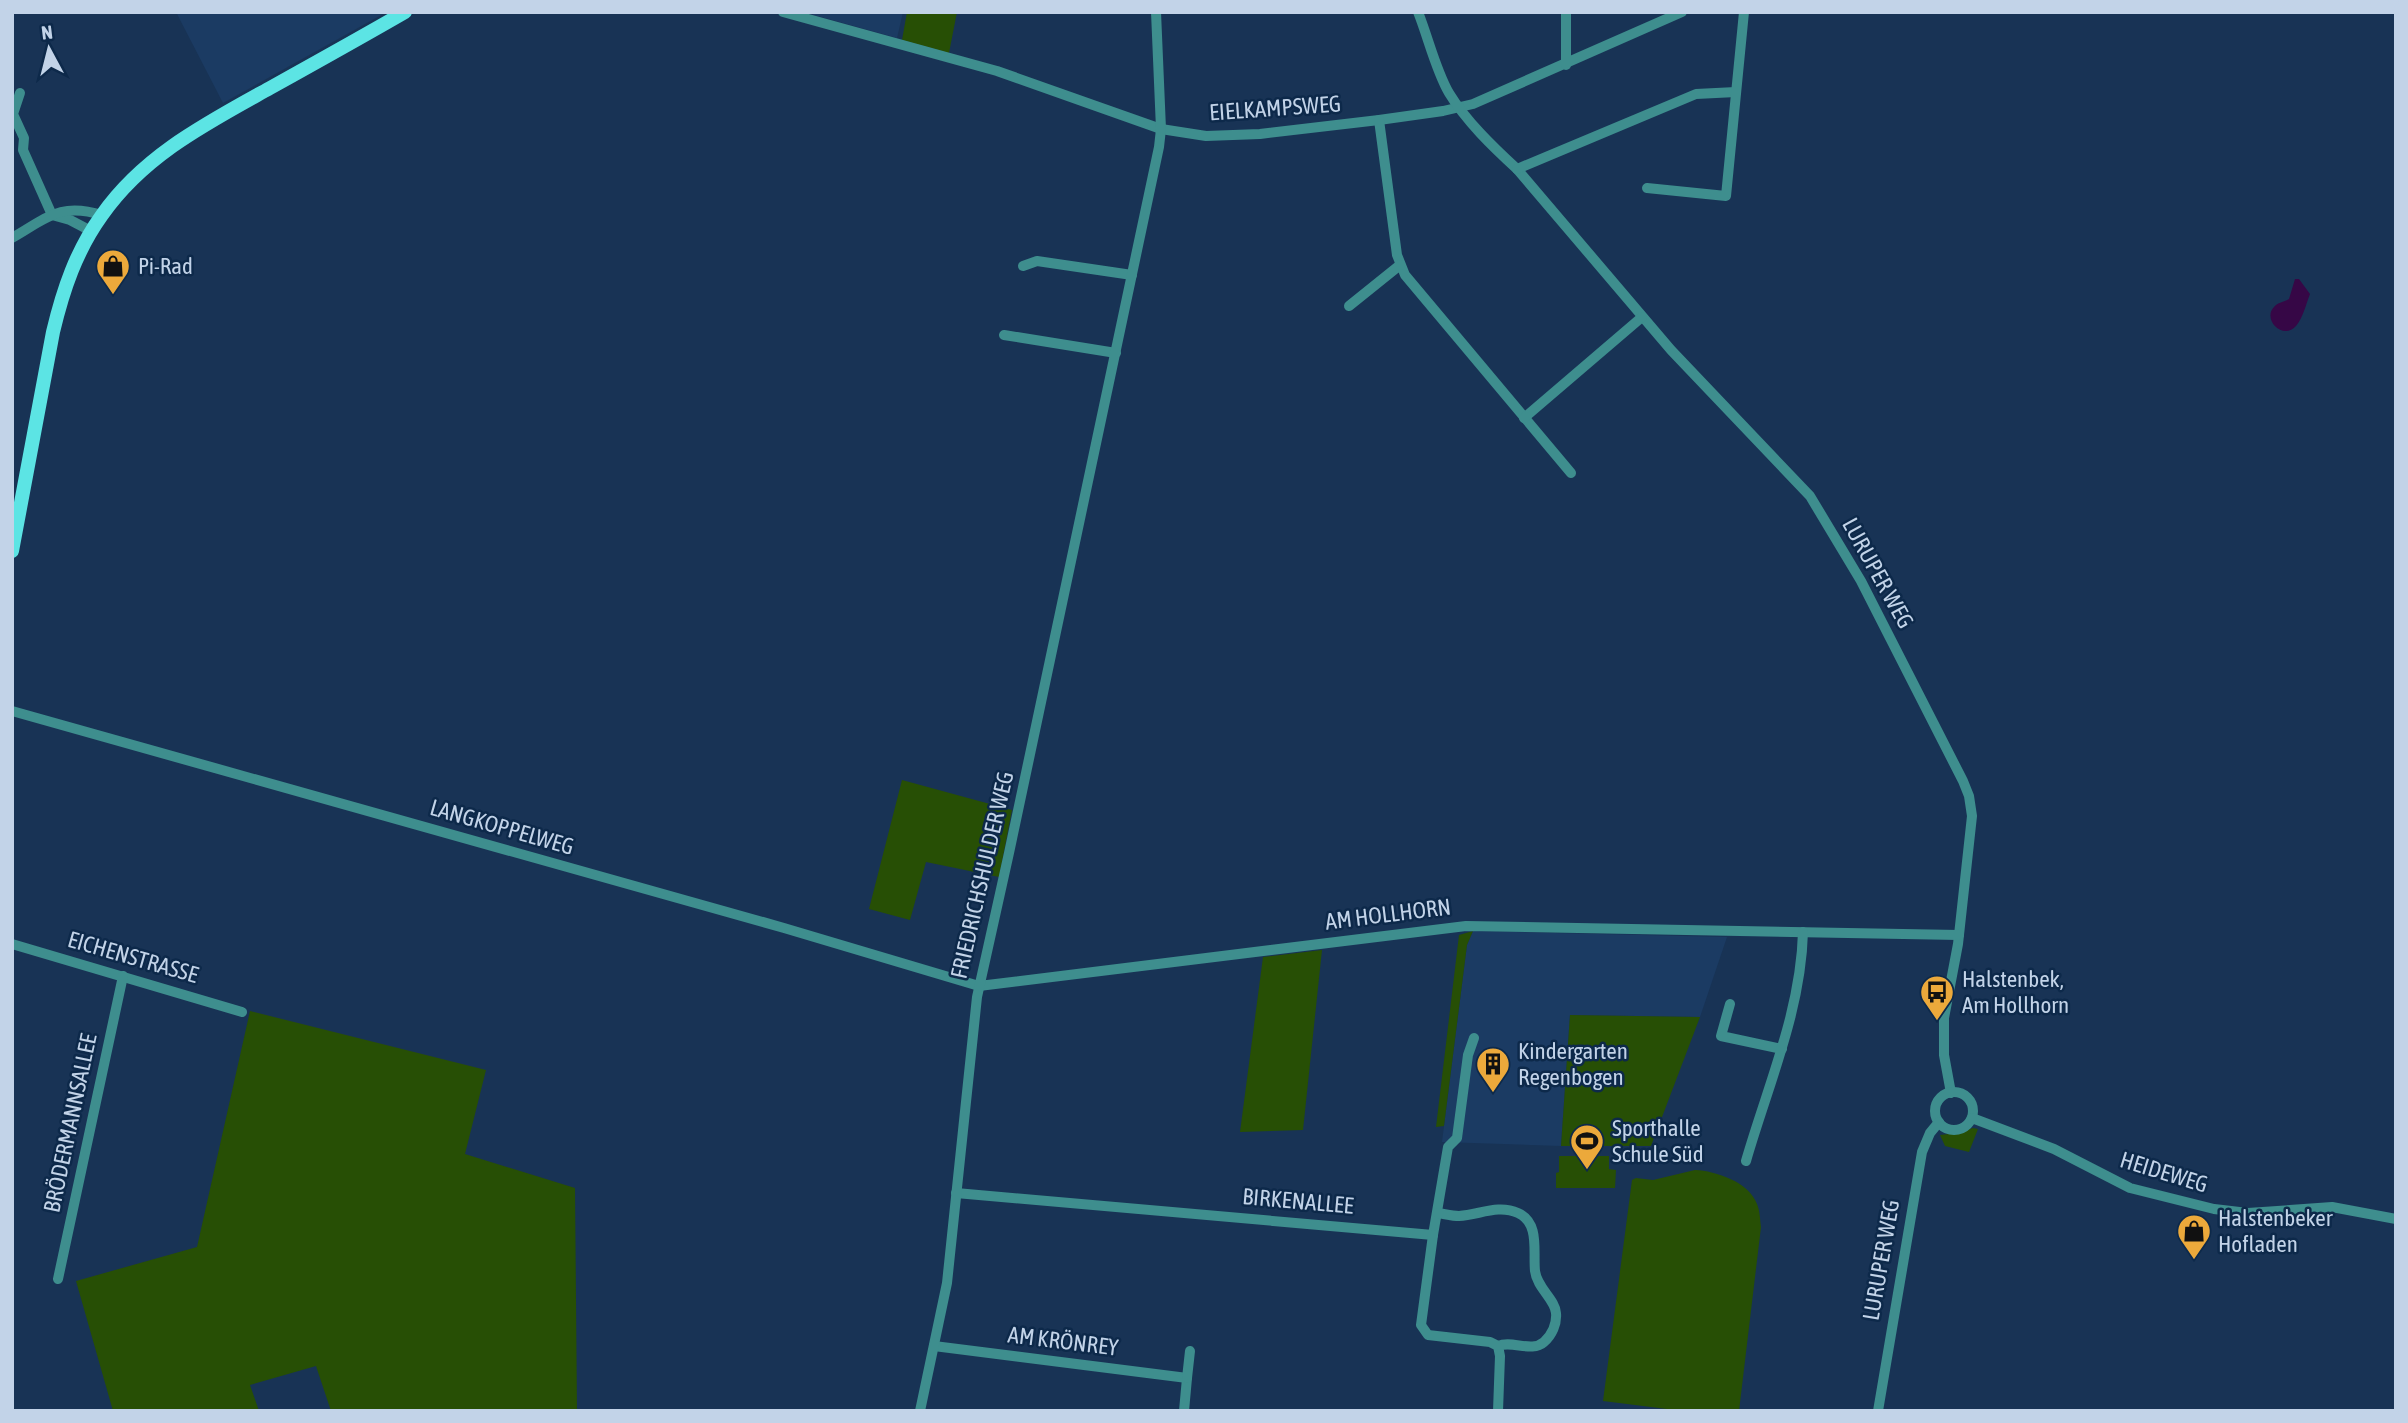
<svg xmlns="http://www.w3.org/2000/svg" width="2408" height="1423" font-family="'Asap Condensed',sans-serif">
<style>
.built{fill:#1b3b63}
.green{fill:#274f05}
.water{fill:#360746}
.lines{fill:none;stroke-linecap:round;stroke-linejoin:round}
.minor{stroke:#3e8e8e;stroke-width:10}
.major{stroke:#5ce4e4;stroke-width:14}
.labels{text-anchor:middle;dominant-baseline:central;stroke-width:5;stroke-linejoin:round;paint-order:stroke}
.street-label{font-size:23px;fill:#c2d3e8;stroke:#0d294a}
.poi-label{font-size:23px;fill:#c2d3e8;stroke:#0d294a;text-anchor:start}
</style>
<rect width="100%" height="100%" fill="#183355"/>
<g class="built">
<path d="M176,12H382L383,14L223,103Z"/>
<path d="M803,12H903L897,38Z"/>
<path d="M1473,931L1727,937L1700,1017L1570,1015L1561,1146L1442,1142L1467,945Z"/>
</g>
<g class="green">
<path d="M907,12H957L949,53L902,40Z"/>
<path d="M902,780L1012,810L999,877L926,862L910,920L869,909Z"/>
<path d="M1473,931L1467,945L1444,1126L1436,1127L1459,935Z"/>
<path d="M1322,950L1303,1130L1240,1132L1263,957Z"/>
<path d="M250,1011L486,1070L465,1154L575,1188L577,1411H331L316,1366L250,1385L259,1411H113L76,1281L197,1247Z"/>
<path d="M1570,1015L1700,1017L1651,1146H1561Z"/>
<path d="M1973,1128L1978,1129L1969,1152L1945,1146L1940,1135L1958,1133Z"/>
<path d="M1559,1156H1609V1169L1616,1170L1615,1188H1556V1173L1559,1172Z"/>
<path d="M1695,1170C1716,1171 1749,1182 1757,1204C1760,1211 1760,1220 1761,1227L1739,1411H1683L1603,1401L1632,1180L1636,1178L1653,1180Z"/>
</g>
<path class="water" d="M2295,279H2299L2310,294C2306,304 2303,318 2296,326C2283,341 2262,319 2274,307C2277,303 2284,302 2289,299Z"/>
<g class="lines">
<g class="minor">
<path d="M783,12L997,71L1161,129L1206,136L1260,134L1379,120L1443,111L1473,104L1682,12"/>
<path d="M1418,12C1428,37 1436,71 1449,93C1466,121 1493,147 1517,169L1671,350L1810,496L1861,581L1963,781L1969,796L1972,816L1958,944L1944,1018V1055L1951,1093"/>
<path d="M1566,65V12"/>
<path d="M20,93L13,114L24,138L23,150L52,215"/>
<path d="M1379,120L1397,255L1405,275L1571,473"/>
<path d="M1517,169L1696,94L1736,92"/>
<path d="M1647,188L1726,196L1744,12"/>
<path d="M52,215L70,220L91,231"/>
<path d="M12,238C47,218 60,202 102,215"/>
<path d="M1023,266L1037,261L1132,275"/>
<path d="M1349,306L1400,265"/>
<path d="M1004,335L1116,353"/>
<path d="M1524,418L1642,317"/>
<path d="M12,711L784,928L979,986L1466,926L1959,935"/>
<path d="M12,944L242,1012"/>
<path d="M1730,1004L1721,1036L1782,1049"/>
<circle cx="1954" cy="1111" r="19"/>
<path d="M1972,1118L2054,1149L2130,1188L2214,1209L2248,1213L2332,1207L2396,1219"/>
<path d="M1746,1161C1768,1085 1801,1011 1803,932"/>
<path d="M956,1193L1433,1235L1448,1147L1457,1138L1468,1055L1474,1038"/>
<path d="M1438,1213C1445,1214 1452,1216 1459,1216C1479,1215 1498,1204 1518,1213C1540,1223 1533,1251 1535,1271C1537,1288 1555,1299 1556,1313C1557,1324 1552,1335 1544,1342C1532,1353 1512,1340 1498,1346"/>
<path d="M1433,1235L1421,1325L1428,1335L1490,1342L1498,1346L1500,1356L1498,1411"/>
<path d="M58,1279L123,976"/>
<path d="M934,1346L1187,1378L1184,1411"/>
<path d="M1187,1378L1190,1351"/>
<path d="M920,1411L947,1283L977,997L1009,853L1159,147L1161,129L1156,12"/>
<path d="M1878,1411L1922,1152L1930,1133L1939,1122"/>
</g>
<path class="major" d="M12,551L53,332C63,290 76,251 102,215C144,155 207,123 270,88C315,63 360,38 405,12"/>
</g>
<defs>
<g id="shop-pin" transform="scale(1.75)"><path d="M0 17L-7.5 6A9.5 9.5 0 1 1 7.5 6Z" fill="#eca93b" stroke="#0d294a"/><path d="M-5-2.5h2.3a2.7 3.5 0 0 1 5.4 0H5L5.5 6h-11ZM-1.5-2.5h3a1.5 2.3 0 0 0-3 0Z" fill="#111"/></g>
<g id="bus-pin" transform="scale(1.75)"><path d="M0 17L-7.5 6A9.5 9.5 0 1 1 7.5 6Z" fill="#eca93b" stroke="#0d294a"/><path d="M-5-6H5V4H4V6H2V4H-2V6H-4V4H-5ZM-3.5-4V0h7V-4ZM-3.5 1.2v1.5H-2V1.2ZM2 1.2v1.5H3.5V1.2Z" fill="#111"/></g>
<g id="building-pin" transform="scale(1.75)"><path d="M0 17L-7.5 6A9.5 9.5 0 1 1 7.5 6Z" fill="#eca93b" stroke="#0d294a"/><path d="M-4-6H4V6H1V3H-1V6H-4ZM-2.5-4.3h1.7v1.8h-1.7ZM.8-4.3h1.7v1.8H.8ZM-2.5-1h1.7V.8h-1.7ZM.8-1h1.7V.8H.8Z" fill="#111"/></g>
<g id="stadium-pin" transform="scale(1.75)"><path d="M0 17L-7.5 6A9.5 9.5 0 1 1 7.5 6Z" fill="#eca93b" stroke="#0d294a"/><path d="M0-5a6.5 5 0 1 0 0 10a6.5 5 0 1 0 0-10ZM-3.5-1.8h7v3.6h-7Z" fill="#111"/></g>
</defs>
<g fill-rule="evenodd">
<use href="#shop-pin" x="113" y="266"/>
<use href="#bus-pin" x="1937" y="992"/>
<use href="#building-pin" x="1493" y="1064"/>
<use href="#stadium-pin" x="1587" y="1141"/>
<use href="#shop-pin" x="2194" y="1231"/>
</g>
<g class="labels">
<g class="street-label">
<text transform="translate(1275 108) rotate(-4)">EIELKAMPSWEG</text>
<text transform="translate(1878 573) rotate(61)">LURUPER WEG</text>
<text transform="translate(502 827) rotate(16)">LANGKOPPELWEG</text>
<text transform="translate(982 875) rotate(-77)">FRIEDRICHSHULDER WEG</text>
<text transform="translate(1388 914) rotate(-7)">AM HOLLHORN</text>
<text transform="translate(133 957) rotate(16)">EICHENSTRASSE</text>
<text transform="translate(70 1123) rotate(-78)">BRÖDERMANNSALLEE</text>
<text transform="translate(2164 1172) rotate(17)">HEIDEWEG</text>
<text transform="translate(1298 1201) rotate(5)">BIRKENALLEE</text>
<text transform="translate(1881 1260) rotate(-80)">LURUPER WEG</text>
<text transform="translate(1063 1341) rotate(7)">AM KRÖNREY</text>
</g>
<g class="poi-label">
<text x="138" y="266">Pi-Rad</text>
<text x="1962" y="979">Halstenbek,<tspan x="1962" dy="26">Am Hollhorn</tspan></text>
<text x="1518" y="1051">Kindergarten<tspan x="1518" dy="26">Regenbogen</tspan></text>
<text x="1612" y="1128">Sporthalle<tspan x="1612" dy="26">Schule Süd</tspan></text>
<text x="2218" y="1218">Halstenbeker<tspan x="2218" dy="26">Hofladen</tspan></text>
</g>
</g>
<rect width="2408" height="1423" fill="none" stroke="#c2d3e8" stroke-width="28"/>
<g transform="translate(49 49) rotate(353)" stroke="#0d294a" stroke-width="5" paint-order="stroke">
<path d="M0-5L12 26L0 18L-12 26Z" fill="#c2d3e8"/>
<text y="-10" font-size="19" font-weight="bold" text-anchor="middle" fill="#c2d3e8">N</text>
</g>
</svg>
